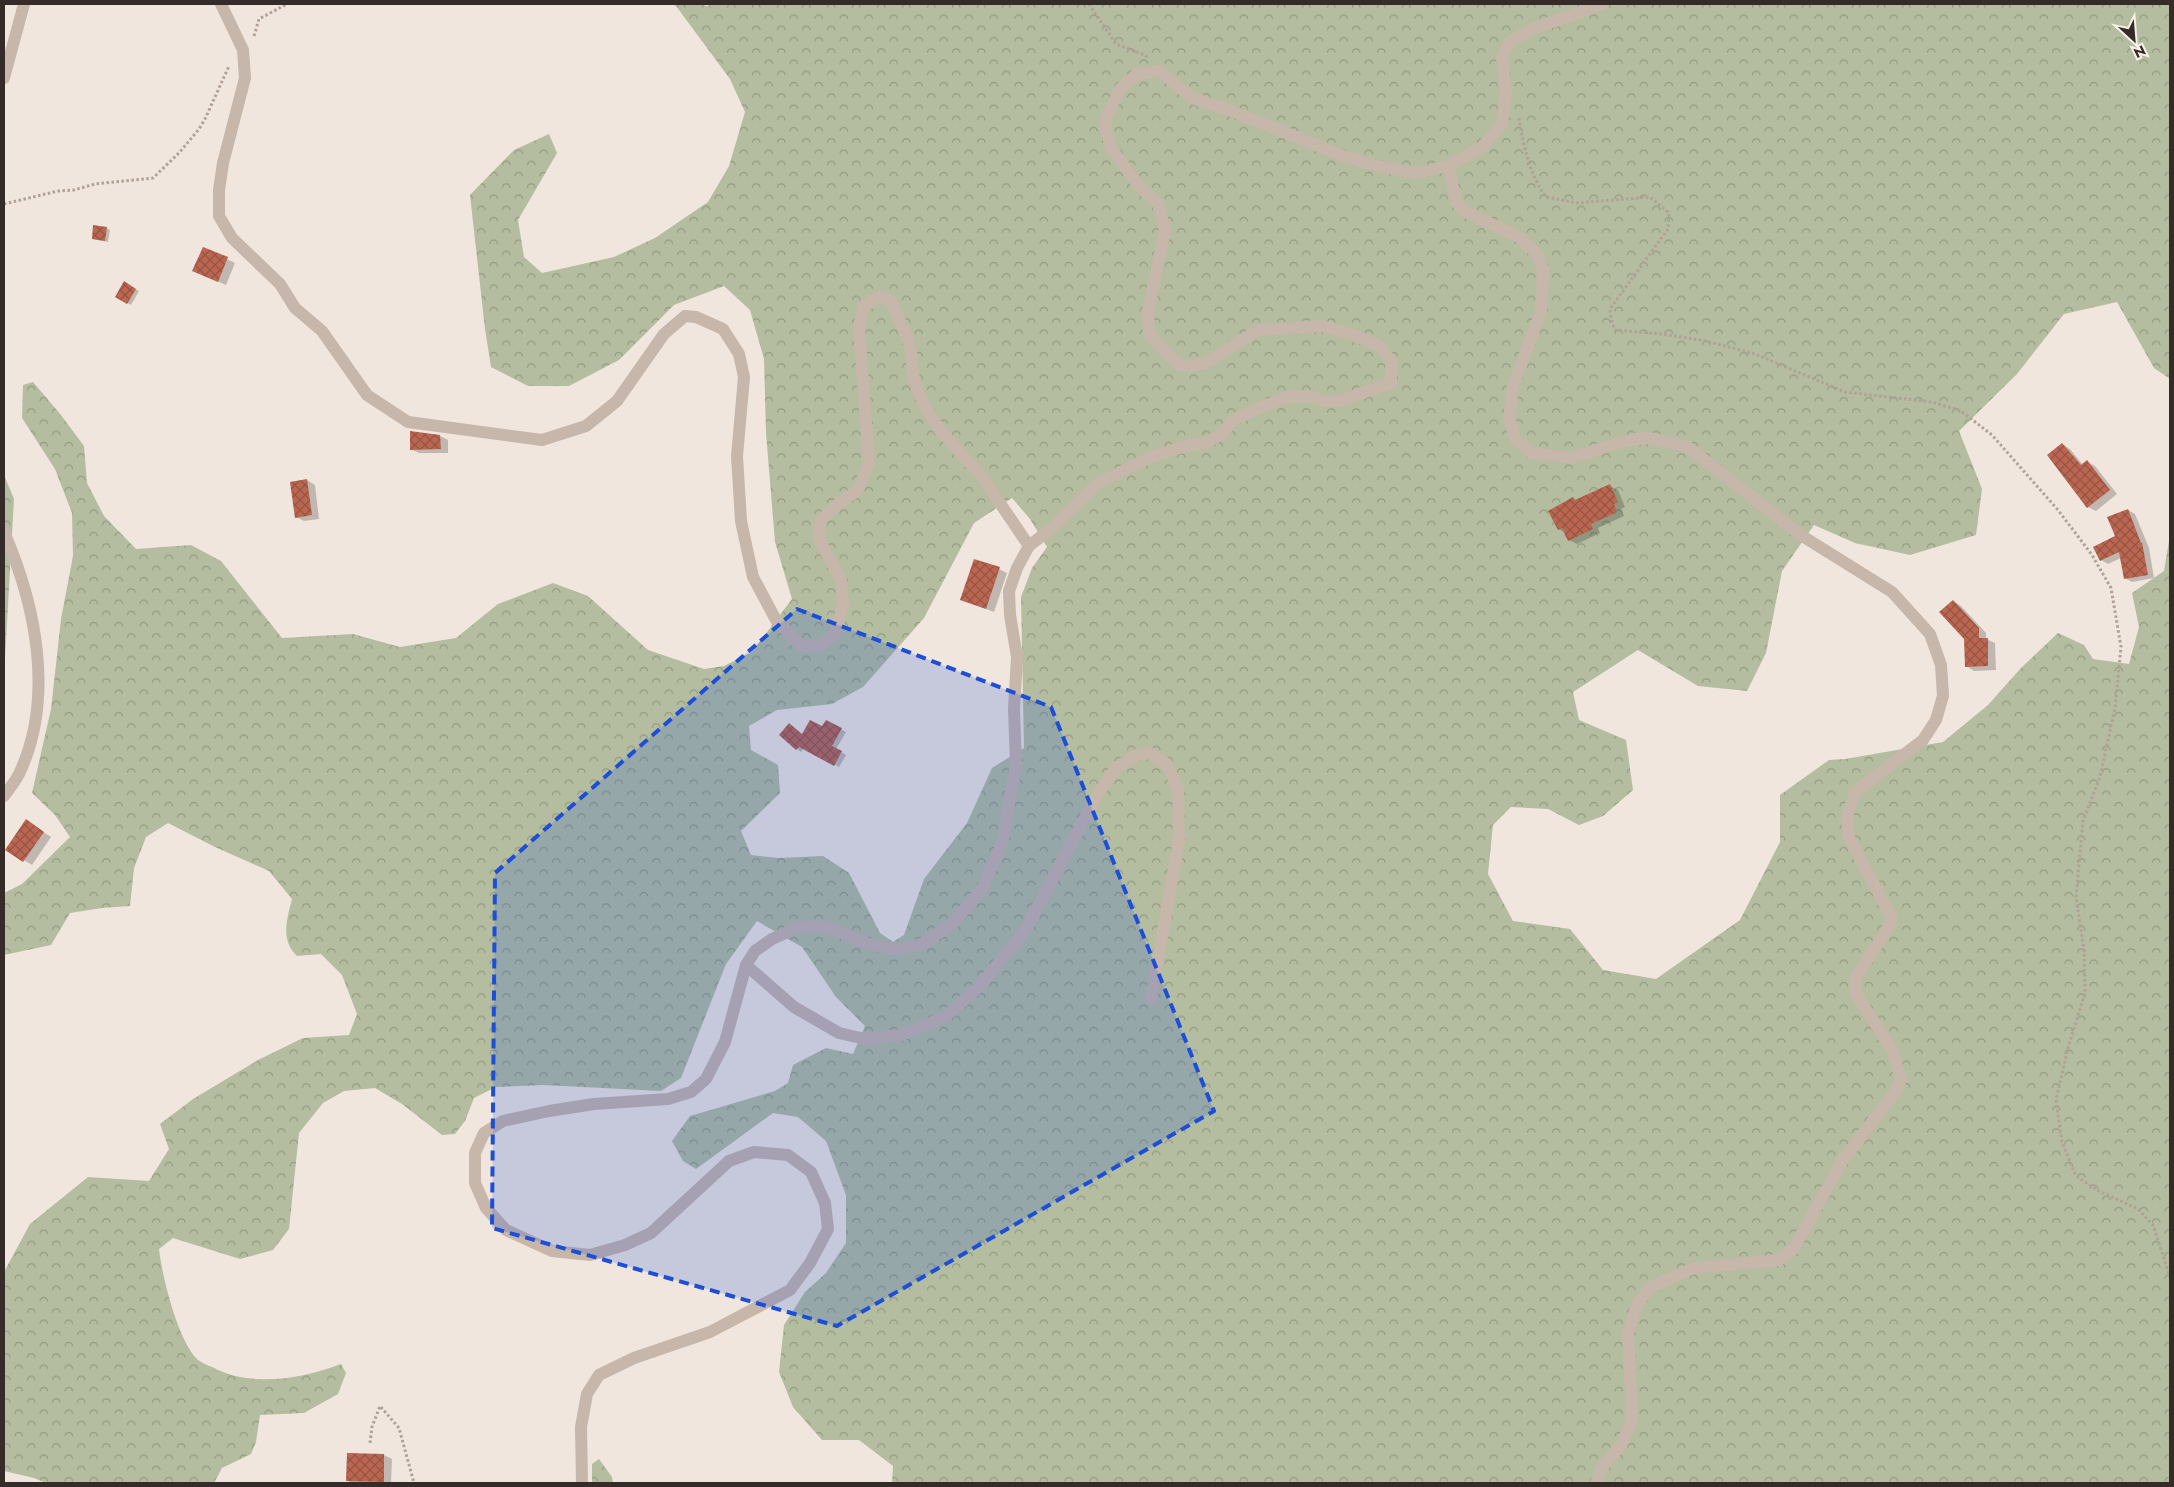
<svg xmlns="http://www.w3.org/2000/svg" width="2174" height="1487" font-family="Jost,sans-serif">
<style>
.forest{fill:url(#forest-crowns);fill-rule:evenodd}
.shadow{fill:#0003}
.building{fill:url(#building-cross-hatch)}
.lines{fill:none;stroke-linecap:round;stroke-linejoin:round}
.path{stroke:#b2a095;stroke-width:3;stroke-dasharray:2.5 2.5;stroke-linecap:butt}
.minor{stroke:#c7b6aa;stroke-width:12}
.marked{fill:#1d4ed8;fill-opacity:0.2;stroke:#1d4ed8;stroke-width:4;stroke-dasharray:10 6;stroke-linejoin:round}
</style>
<defs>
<pattern id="forest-crowns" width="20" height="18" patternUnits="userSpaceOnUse" patternTransform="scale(1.25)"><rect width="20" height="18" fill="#b4bd9f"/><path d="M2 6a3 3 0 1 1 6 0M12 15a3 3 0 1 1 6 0" fill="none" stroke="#939a82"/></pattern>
<pattern id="building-cross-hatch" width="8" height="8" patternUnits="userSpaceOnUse" patternTransform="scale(1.25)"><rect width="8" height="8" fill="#ba6651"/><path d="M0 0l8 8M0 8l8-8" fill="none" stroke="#985443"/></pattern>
</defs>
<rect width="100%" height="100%" fill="#f0e6dd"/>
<g class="forest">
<path d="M672,4H702L706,6L715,4H2170V379L2154,368L2117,302L2064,314L2017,374L1959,431L1982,489L1976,535L1910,555L1855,543L1814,525L1782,571L1766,653L1747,691L1698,686L1638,650L1573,692L1579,720L1626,740L1633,790L1603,816L1579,825L1548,809L1511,807L1493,825L1488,874L1513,921L1570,929L1603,970L1656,979L1740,920L1780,842V795L1829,760L1845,759L1943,742L1988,705L2021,668L2058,633L2084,645L2093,659L2129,664L2139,627L2132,593L2164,571L2170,535V1483H892L893,1466L859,1440H822L793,1407L779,1372L784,1325L805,1292L826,1273L846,1243V1195L826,1141L798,1117L773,1113L696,1169L683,1161L672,1141L690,1116L775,1091L788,1083L793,1065L826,1048L853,1054L865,1026L836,997L802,947L757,921L726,964L681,1078L661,1091L544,1085L496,1087L474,1098L465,1121L455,1134L442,1135L402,1104L375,1088L344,1091L323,1103L299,1133L289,1229L273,1250L240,1259L173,1238L159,1249C162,1276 178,1342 198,1360C202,1363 207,1365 212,1367C251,1388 301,1379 341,1364L346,1373L338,1394L304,1413L260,1415L256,1442L251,1454L222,1468L214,1483H46L34,1478L4,1471V1272L30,1224L88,1177L149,1181L169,1149L160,1124L193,1099L258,1060L303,1038L349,1035L357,1014L342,975L321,954L297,956C280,940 287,919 292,899L269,871L215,847L168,823L146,837L134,868L130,906L102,908L70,913L51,945L4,955V893L22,884L70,837L55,815L32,793L51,709L61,619L73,556L72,513L55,469L22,418L23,385L33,382L61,415L84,446L87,483L104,516L136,549L191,545L221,561L282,638L353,634L400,647L456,638L498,604L553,583L588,596L648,650L704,669L724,666L752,652L792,599L775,542L766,433L764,359L750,310L724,286L674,305L619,360L569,386H528L491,367L485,329L470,195L514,150L549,134L557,153L518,220L524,257L542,273L614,257L655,238L708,202L729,166L745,112L730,79L676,6ZM1012,498L1030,519L1047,547L1032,568L1021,597L1024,748L992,768L967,823L924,879L904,935L893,942L880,933L849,873L823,856L779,858L751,855L741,831L780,793L778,765L751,750L749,726L777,710L832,704L863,687L924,618L974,523Z"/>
<path d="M4,475L14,499L4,676Z"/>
<path d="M599,1459L612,1477L613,1483H592V1464Z"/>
</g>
<g class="shadow">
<path d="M106,228L110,230L108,242L93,239Z"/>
<path d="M203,248L235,263L226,285L194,271Z"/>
<path d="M125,283L139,291L131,305L117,297Z"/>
<path d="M440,436L448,440V453H419L411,449Z"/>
<path d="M2062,444L2070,449L2083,465L2087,462L2095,466L2117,494L2096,511L2088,507Z"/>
<path d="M307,480L315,485L319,519L304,521L296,517Z"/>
<path d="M1610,486L1618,490L1625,507L1621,509L1624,516L1598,528L1600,533L1577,544L1569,540L1566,534L1559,529L1573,499L1577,500Z"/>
<path d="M2128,510L2135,514L2149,548L2154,578L2132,582L2125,578L2121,558L2108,564L2101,560L2116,537Z"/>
<path d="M999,569L1007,573L994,612L962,600Z"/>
<path d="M1953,601L1961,606L1986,633V639L1995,643L1996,670L1974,671L1966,666V639Z"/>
<path d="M826,721L846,732L836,749L846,755L839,767L804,748L801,752L797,749L789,725L803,735L823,728Z"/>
<path d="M33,825L51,837L32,865L6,849Z"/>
<path d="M384,1455L392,1459L391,1483H352L348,1481Z"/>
</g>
<g class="building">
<path d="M93,225L107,227L105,241L92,239Z"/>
<path d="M203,247L228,257L218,282L192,271Z"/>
<path d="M124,281L136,289L127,304L115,297Z"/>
<path d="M410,431L440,435L441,449L410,450Z"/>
<path d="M2062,443L2081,465L2087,460L2110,490L2087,508L2047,455Z"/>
<path d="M307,479L312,515L295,518L290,482Z"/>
<path d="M1610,484L1618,502L1614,504L1617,512L1591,524L1593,529L1568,541L1562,528L1558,530L1548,511L1573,497L1575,500Z"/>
<path d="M2128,509L2141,543L2142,542L2148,575L2124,579L2119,552L2100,561L2093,547L2115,536L2107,517Z"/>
<path d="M974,559L1000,567L986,609L960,600Z"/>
<path d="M1953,600L1979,628V638H1988V666L1965,667L1964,639L1939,612Z"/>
<path d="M810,720L822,726L826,720L842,728L832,746L842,751L834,766L799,747L796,750L779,735L789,723L802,734Z"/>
<path d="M26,819L44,832L23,862L5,850Z"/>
<path d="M347,1453L384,1454V1482L346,1481Z"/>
</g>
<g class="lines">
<g class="path">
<path d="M1089,4L1116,44L1145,55L1148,58"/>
<path d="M254,36L259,19L287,4"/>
<path d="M1519,118C1523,145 1530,175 1546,197L1577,203L1650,197L1669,213L1668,229L1610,309L1611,320L1615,330L1662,334L1706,341L1755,354L1845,392L1932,402L1961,411L1992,435L2058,510L2092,555L2111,588L2121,647L2115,708L2100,777L2083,821L2076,897L2084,950L2085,993L2068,1048L2056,1100L2062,1142L2076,1176L2099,1191L2138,1209L2153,1225L2170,1277"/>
<path d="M4,204L58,191L74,190L95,184L153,178L179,153L199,129L205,119L229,66"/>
<path d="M370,1443L372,1427L380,1406L399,1428L414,1483"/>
</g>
<g class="minor">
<path d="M221,4L243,50L245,78L223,163L219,190V216L232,238L280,284L295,308L322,331L367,395L408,422L542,440L586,426L617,401L664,334L685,316L696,317L723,329L739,354L744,377L737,456L741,521L753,577L776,620L801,646L821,645L835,633L843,606L841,580L819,539L821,520L838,504L858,490L869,463L859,328L863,307L879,297L890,300L907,336L911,353L914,380L923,403L939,429L983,478L1029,546"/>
<path d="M4,78L24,4"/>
<path d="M1448,166L1456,201L1462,210L1519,237L1538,255L1543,271L1541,312L1513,386L1509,418L1516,440L1532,453L1571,458L1621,442L1636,439L1650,438L1688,447L1799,534L1892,592L1930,634L1941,665L1943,696L1936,720L1923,740L1855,792L1847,817L1849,838L1892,918L1889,926L1855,979L1856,994L1892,1050L1901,1079L1896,1091L1843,1160L1794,1248L1779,1260L1694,1268L1649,1288L1637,1305L1628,1332L1632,1420L1622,1444L1602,1467L1596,1483"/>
<path d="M4,532C36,606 55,698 19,774C15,782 9,789 4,796"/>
<path d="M746,965L794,1007L839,1033L865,1039L902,1035L945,1017L979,987L1025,931L1097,795L1117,767L1137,755L1149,753L1167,764L1178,789L1179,841L1151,999"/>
<path d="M582,1483L581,1427L587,1394L599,1375L634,1358L710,1332L790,1290L810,1263L828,1229L825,1203L811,1172L788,1155L754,1152L729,1161L651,1233L625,1245L590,1255L552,1251L506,1230L486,1208L475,1183V1153L484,1133L503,1121L549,1111L594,1104L668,1099L691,1092L706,1079L725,1042L746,965L755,951L772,939L799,927L825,926L866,943L896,950L923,944L953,923L982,889L1002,844L1016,764L1014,709L1017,657L1010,615L1009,591L1017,568L1029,546L1053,527L1097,484L1153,456L1190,445L1206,443L1222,434L1233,420L1261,407L1291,396H1309L1324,401H1339L1391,383V361L1380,346L1353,335L1322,326L1258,330L1206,363L1191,366L1181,365L1172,359L1149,334L1148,312L1165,230L1158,204L1138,185L1111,148L1106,129V118L1120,89L1137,74L1160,71L1192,98L1234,112L1343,156L1382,167L1416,173L1448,166L1482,147L1502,124L1506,94L1502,58L1510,42L1532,29L1603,4"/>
</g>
</g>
<path class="marked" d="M797,609L1051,707L1214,1111L837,1326L492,1228L495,873Z"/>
<rect width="2174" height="1487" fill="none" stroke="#352c29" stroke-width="10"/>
<g transform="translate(2134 40) rotate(154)" stroke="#f8f0e9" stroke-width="4" paint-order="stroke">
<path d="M0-4L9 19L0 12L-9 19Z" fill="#352c29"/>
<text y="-8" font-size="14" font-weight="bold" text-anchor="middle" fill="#352c29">N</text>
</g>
</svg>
